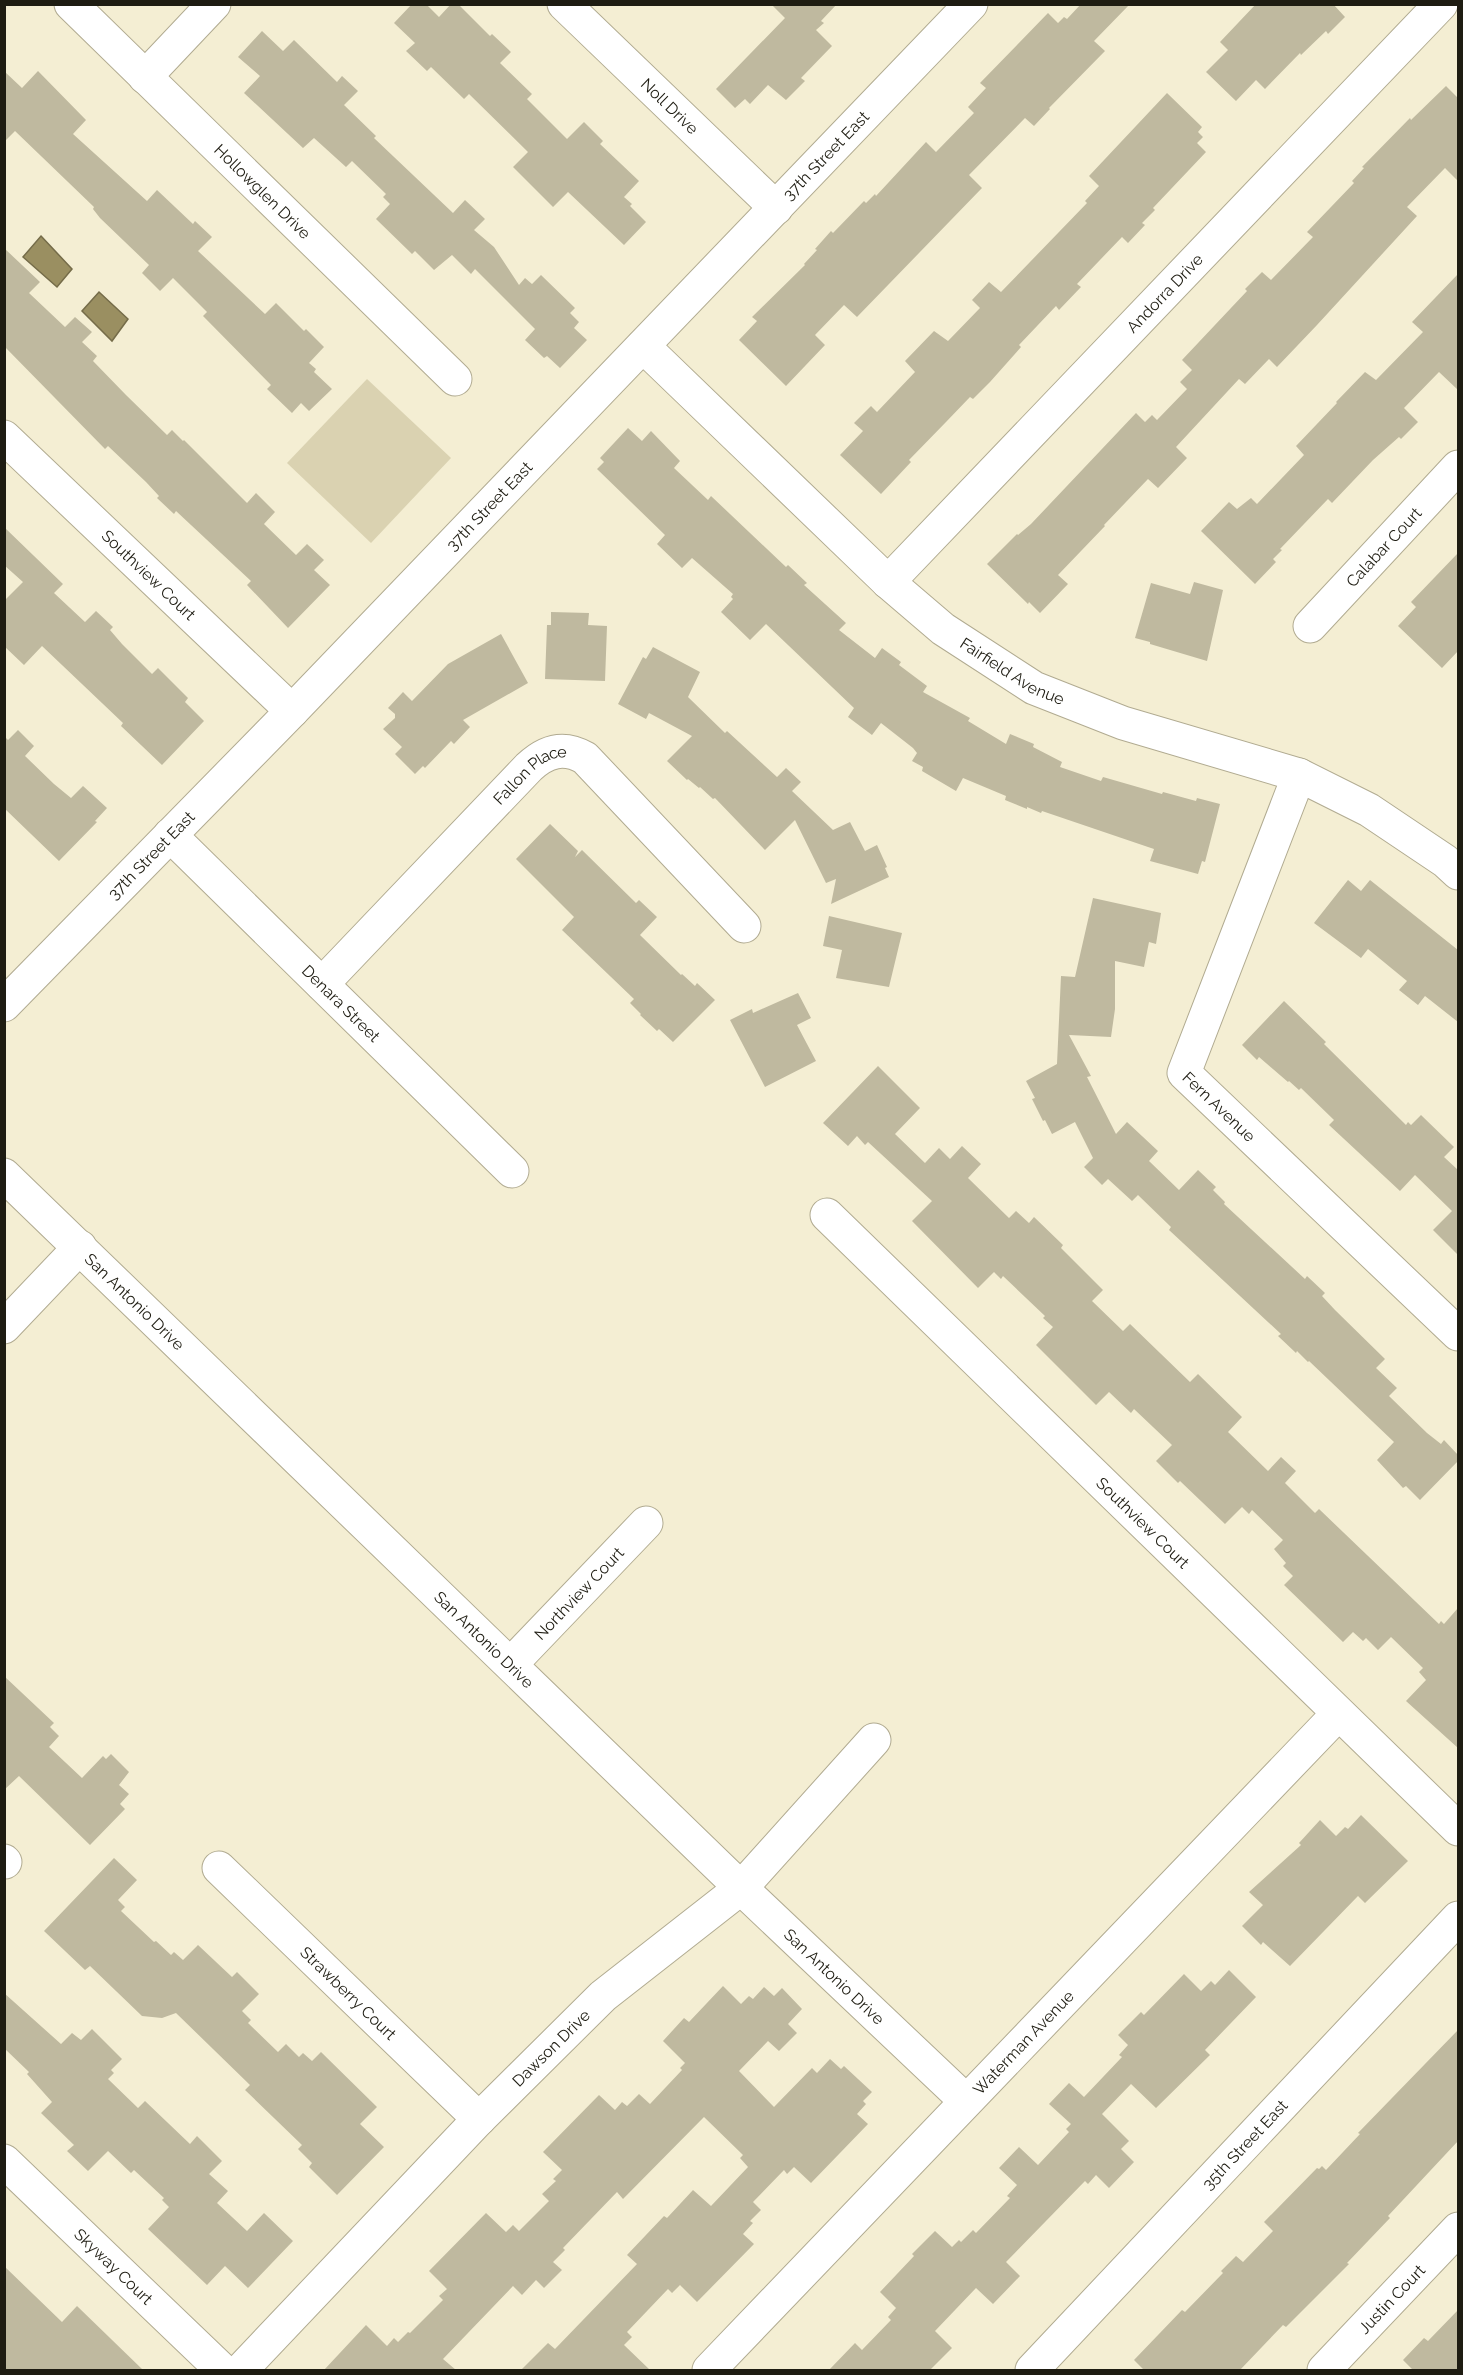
<svg xmlns="http://www.w3.org/2000/svg" width="1463" height="2375" font-family="Raleway,sans-serif">
<style>
.green{fill:#dad2b1}
.water{fill:#9a8f61;stroke:#756c49;stroke-width:1.5}
.building{fill:#bfb99f}
.lines{fill:none;stroke-linecap:round;stroke-linejoin:round}
.minor-casing{stroke:#b1ab91;stroke-width:35}
.minor{stroke:#fff;stroke-width:33}
.labels{text-anchor:middle;dominant-baseline:central;stroke-width:4.5;stroke-linejoin:round;paint-order:stroke}
.street-label{font-size:16px;fill:#1e1c12;stroke:#fffbeb}
</style>
<rect width="100%" height="100%" fill="#f4eed3"/>
<path class="green" d="M367,379L451,458L371,543L287,463Z"/>
<g class="water">
<path d="M41,236L72,269L57,287L23,257Z"/>
<path d="M99,292L128,319L112,341L82,311Z"/>
</g>
<g class="building">
<path d="M412,4H426L439,17L451,4H458L490,36L492,34L511,52L500,63L532,94L527,99L567,139L584,122L603,141L600,144L639,181L624,197L632,204L630,206L646,222L624,245L568,192L553,207L513,167L528,152L469,94L464,99L431,67L427,71L406,51L415,43L394,23Z"/>
<path d="M771,4H837L821,21L824,23L816,30L832,46L801,78L805,81L786,100L768,85L750,104L745,99L735,108L716,89L785,18Z"/>
<path d="M1081,4H1130L1094,41L1105,51L1049,108L1050,109L1034,126L1025,118L969,175L982,188L857,317L844,305L815,335L825,345L786,386L739,340L757,321L752,317L805,265L804,264L817,250L815,249L831,231L833,233L864,201L866,203L875,194L876,196L926,142L936,152L974,113L968,107L986,88L980,83L1048,13L1058,23L1064,17L1067,19Z"/>
<path d="M1256,4H1333L1345,17L1328,34L1326,31L1301,55L1300,53L1265,89L1256,80L1236,101L1206,72L1228,50L1220,42Z"/>
<path d="M262,31L283,51L294,40L337,82L342,76L358,91L344,105L376,136L374,138L453,213L465,200L485,219L474,230L494,247L519,285L525,278L532,284L541,275L575,308L570,313L579,322L574,328L587,340L560,368L547,356L544,358L525,340L535,329L475,269L471,274L452,255L434,270L415,251L412,254L376,219L390,204L383,197L386,194L352,161L346,167L314,138L303,148L244,93L260,76L238,57Z"/>
<path d="M4,71L22,88L38,71L86,120L73,134L147,201L157,190L193,224L195,221L212,237L198,251L265,314L276,303L304,331L306,329L324,347L309,363L316,369L314,372L332,389L309,411L301,403L292,413L267,389L271,385L203,316L207,312L173,278L160,291L142,273L149,265L100,218L93,209L94,207L15,131L4,142Z"/>
<path d="M1446,86L1458,98V181L1445,168L1407,207L1417,216L1317,325L1277,367L1269,359L1245,384L1239,379L1176,447L1187,458L1158,488L1148,479L1104,525L1105,526L1058,575L1068,584L1040,613L1029,602L1028,604L987,564L1017,534L1018,535L1031,524L1136,413L1145,422L1152,415L1157,420L1187,389L1180,382L1192,370L1182,360L1247,291L1245,289L1262,272L1271,280L1313,237L1307,232L1354,183L1352,181L1364,168L1362,167L1410,118L1411,120Z"/>
<path d="M1167,93L1202,127L1198,132L1203,137L1197,143L1206,152L1153,208L1155,210L1142,223L1145,225L1128,243L1122,237L1077,284L1081,287L1059,310L1056,306L1019,345L1021,347L990,382L973,399L970,397L946,422L909,460L911,462L881,494L840,455L863,431L854,423L871,406L877,412L915,372L905,361L934,331L948,341L980,308L972,300L989,282L1001,292L1087,203L1085,201L1099,186L1089,176Z"/>
<path d="M4,248L40,282L29,293L65,327L75,317L92,332L82,342L97,356L93,361L126,395L167,435L172,430L183,441L184,440L247,503L256,493L275,512L264,524L296,555L307,544L324,560L314,570L330,585L288,628L247,585L251,581L176,511L174,514L157,498L159,496L146,482L108,446L105,449L4,346Z"/>
<path d="M1458,274V390L1439,372L1404,408L1418,422L1401,439L1399,437L1373,460L1332,503L1328,499L1280,549L1282,550L1273,559L1276,562L1255,584L1201,531L1229,502L1237,509L1251,498L1257,504L1304,455L1296,446L1337,403L1336,402L1365,372L1376,380L1423,332L1412,322Z"/>
<path d="M628,428L642,441L651,431L680,461L674,468L708,500L711,496L786,567L788,565L807,583L804,585L846,623L839,630L875,658L882,648L901,662L899,665L927,686L923,692L970,718L968,721L1006,744L1010,734L1034,744L1033,747L1062,762L1060,767L1101,781L1103,777L1162,794L1163,792L1196,801L1197,798L1220,804L1205,862L1202,861L1198,874L1150,861L1154,849L1148,847L1042,811L1041,813L1027,807V809L1005,800L1006,796L963,778L956,791L922,771L923,767L912,761L917,753L913,748L881,723L872,735L848,717L854,708L766,624L750,640L721,612L733,599L731,597L733,594L692,558L682,568L657,544L665,535L597,469L604,462L600,458Z"/>
<path d="M4,527L63,584L54,593L85,622L96,611L113,627L110,630L122,644L152,674L158,668L188,698L185,702L204,721L162,765L121,726L123,723L42,646L24,665L4,646V601L23,582L4,565Z"/>
<path d="M1458,553V651L1442,668L1398,626L1416,607L1411,602Z"/>
<path d="M1194,582L1223,590L1207,661L1150,644V642L1135,638L1151,583L1190,594Z"/>
<path d="M551,612L589,613L588,625L607,626L605,681L545,679L547,625H551Z"/>
<path d="M501,634L528,683L463,720L470,727L454,744L451,741L425,768L423,766L415,774L395,754L402,747L383,729L395,718V714L388,708L403,692L412,701L448,664Z"/>
<path d="M653,647L700,672L688,697L725,733L727,731L777,777L786,768L801,782L792,791L833,830L850,822L865,851L877,845L887,867L885,868L889,877L831,904L836,879L826,883L795,820L765,850L715,798L713,799L700,787L699,788L688,779L687,780L667,761L692,736L649,713L646,719L618,704L643,657L646,659Z"/>
<path d="M18,730L34,746L25,756L54,784L71,798L83,786L107,808L95,821L97,822L59,861L4,808V736L8,740Z"/>
<path d="M550,824L578,851L575,857L582,850L636,903L639,900L657,917L640,935L681,975L682,974L695,986L697,983L715,1000L673,1042L659,1029L657,1031L640,1015L641,1014L630,1003L634,999L562,930L574,917L516,859Z"/>
<path d="M1348,880L1361,891L1370,880L1458,950V1022L1425,996L1418,1005L1399,990L1407,981L1368,949L1361,958L1314,923Z"/>
<path d="M1093,898L1161,913L1156,944L1149,942L1144,967L1115,961V1009L1111,1037L1069,1035L1091,1076L1087,1077L1116,1134L1127,1122L1158,1151L1149,1161L1179,1190L1198,1170L1216,1187L1213,1190L1225,1202L1224,1204L1305,1279L1307,1276L1325,1293L1322,1296L1335,1310L1385,1359L1376,1368L1397,1388L1389,1396L1427,1433L1441,1444L1444,1440L1458,1455V1461L1420,1500L1406,1486L1403,1488L1377,1460L1394,1442L1309,1361L1308,1362L1297,1351L1296,1353L1278,1336L1281,1334L1169,1230L1171,1227L1138,1195L1132,1201L1108,1179L1102,1185L1084,1167L1093,1158L1075,1122L1052,1134L1045,1120L1043,1121L1032,1099L1035,1098L1026,1081L1057,1064L1061,976L1075,977Z"/>
<path d="M829,916L902,933L889,987L836,978L842,950L823,946Z"/>
<path d="M798,993L811,1018L797,1025L816,1061L765,1087L730,1020L752,1009L753,1013Z"/>
<path d="M1284,1001L1326,1042L1324,1044L1406,1125L1408,1122L1411,1125L1421,1115L1454,1147L1444,1157L1458,1170V1255L1433,1230L1452,1211L1415,1175L1400,1191L1329,1125L1334,1120L1301,1088L1299,1090L1289,1081L1288,1082L1259,1057L1257,1060L1242,1045Z"/>
<path d="M878,1066L920,1108L895,1134L925,1163L939,1148L950,1159L962,1146L981,1164L968,1178L1009,1218L1016,1211L1029,1223L1034,1217L1063,1245L1061,1248L1103,1290L1092,1301L1123,1331L1130,1324L1190,1382L1198,1374L1242,1417L1228,1432L1268,1471L1281,1457L1296,1471L1285,1483L1315,1513L1319,1509L1439,1624L1441,1621L1444,1624L1458,1608V1748L1406,1701L1426,1680L1419,1672L1423,1668L1391,1637L1378,1650L1366,1638L1363,1641L1353,1632L1343,1642L1284,1585L1293,1576L1283,1566L1286,1563L1274,1549L1283,1540L1252,1510L1249,1514L1242,1507L1225,1524L1180,1481L1178,1483L1156,1461L1172,1445L1134,1409L1131,1413L1109,1392L1096,1405L1036,1345L1053,1327L1043,1318L1045,1316L1003,1276L1001,1279L994,1272L978,1288L912,1221L932,1201L868,1142L865,1145L857,1136L848,1146L823,1123Z"/>
<path d="M4,1676L54,1723L50,1727L59,1736L49,1747L82,1778L103,1756L106,1759L111,1754L129,1772L119,1785L129,1794L120,1804L125,1809L90,1845L19,1776L4,1790Z"/>
<path d="M1361,1815L1408,1861L1365,1903L1358,1896L1290,1966L1263,1942L1261,1945L1242,1926L1263,1905L1249,1892L1301,1845L1299,1843L1320,1820L1336,1836L1345,1827L1348,1829Z"/>
<path d="M114,1858L137,1880L118,1900L125,1907L121,1911L154,1942L156,1941L171,1955L174,1952L183,1960L198,1945L232,1977L237,1972L259,1994L242,2011L251,2020L248,2023L278,2052L286,2044L299,2057L303,2053L312,2061L321,2052L377,2107L360,2124L384,2147L337,2195L309,2167L312,2163L298,2149L302,2145L245,2090L250,2085L176,2013L162,2018L142,2016L90,1966L85,1970L44,1931Z"/>
<path d="M1229,1970L1256,1997L1205,2050L1210,2055L1156,2108L1131,2084L1102,2114L1129,2141L1121,2149L1134,2162L1109,2188L1096,2175L1088,2184L1085,2181L1006,2262L1020,2276L993,2304L976,2288L935,2331L952,2348L930,2370H829L855,2343L862,2350L891,2320L888,2317L896,2308L880,2292L914,2256L912,2254L935,2231L952,2247L959,2240L961,2242L973,2230L976,2233L1010,2198L1007,2196L1017,2185L999,2168L1019,2147L1038,2165L1069,2132L1066,2129L1071,2124L1049,2104L1069,2083L1084,2097L1122,2057L1119,2055L1128,2045L1118,2035L1141,2012L1144,2015L1184,1974L1201,1991L1211,1981L1215,1985Z"/>
<path d="M723,1986L741,2004L749,1996L753,1999L764,1987L774,1996L782,1988L802,2009L788,2024L797,2033L779,2051L768,2041L739,2071L774,2107L812,2068L817,2073L830,2059L841,2069L844,2066L872,2092L863,2101L866,2104L857,2114L868,2124L811,2183L794,2167L787,2174L784,2170L753,2202L761,2210L750,2221L753,2223L743,2234L754,2244L697,2302L680,2285L672,2293L668,2289L627,2332L632,2337L624,2345L650,2370H521L548,2343L555,2349L637,2264L627,2255L664,2216L667,2218L693,2190L711,2206L748,2167L740,2158L743,2155L704,2117L623,2199L617,2192L563,2248L565,2250L553,2262L562,2270L544,2288L536,2280L522,2295L513,2286L443,2359L456,2370H324L366,2325L387,2346L394,2338L398,2342L408,2332L410,2333L443,2300L439,2296L447,2289L429,2271L486,2213L506,2232L513,2225L519,2231L549,2201L542,2194L556,2181L553,2179L562,2170L543,2152L599,2095L615,2110L622,2102L627,2106L639,2094L650,2104L682,2070L680,2068L685,2063L663,2041L684,2018L689,2022Z"/>
<path d="M4,1993L61,2044L72,2033L81,2040L92,2029L122,2059L111,2070L114,2073L108,2079L138,2108L145,2101L190,2144L197,2136L222,2161L209,2174L228,2191L217,2203L247,2231L264,2213L293,2241L248,2288L225,2266L207,2285L148,2229L169,2207L162,2200L164,2198L134,2170L131,2173L108,2151L88,2171L67,2151L74,2145L41,2113L52,2102L27,2074L29,2072L4,2048Z"/>
<path d="M1458,2030V2141L1388,2216L1390,2218L1347,2263L1349,2264L1286,2327L1283,2325L1240,2370H1144L1134,2360L1182,2310L1185,2312L1223,2273L1221,2271L1236,2256L1243,2262L1273,2231L1264,2222L1317,2168L1319,2169L1322,2166L1326,2170L1360,2134L1358,2133Z"/>
<path d="M4,2266L62,2322L77,2306L143,2370H4Z"/>
<path d="M1458,2310V2370H1413L1403,2360L1424,2338L1428,2341Z"/>
</g>
<g class="lines">
<g class="minor-casing">
<g id="minor">
<path id="s1" d="M71,4L455,379"/>
<path id="s2" d="M564,4L776,208"/>
<path d="M145,77L214,4"/>
<path id="s3" d="M643,346L888,582L943,629L1034,688L1123,723L1299,775L1369,810L1445,861L1458,873"/>
<path id="s4" d="M4,437L292,711"/>
<path id="s5" d="M888,582L1441,4"/>
<path id="s6" d="M1310,626L1458,467"/>
<path id="s7" d="M1299,775L1184,1073L1458,1334"/>
<path id="s8" d="M170,835L512,1171"/>
<path id="s9" d="M322,984L529,767C546,751 564,746 585,758L744,926"/>
<path id="s10" d="M4,1005L292,711L971,4"/>
<path id="s11" d="M4,1175L741,1888L966,2101"/>
<path id="s12" d="M827,1215L1458,1829"/>
<path d="M4,1327L80,1247"/>
<path id="s13" d="M511,1664L646,1523"/>
<path d="M4,1861L5,1862"/>
<path id="s14" d="M219,1868L479,2119"/>
<path id="s15" d="M4,2161L222,2370"/>
<path id="s16" d="M241,2370L479,2119L603,1996L741,1888L874,1740"/>
<path id="s17" d="M709,2370L1338,1714"/>
<path id="s18" d="M1032,2370L1458,1918"/>
<path id="s19" d="M1324,2370L1458,2229"/>
</g>
</g>
<use href="#minor" class="minor"/>
</g>
<g class="labels">
<g class="street-label">
<text stroke="none"><textPath href="#s2" startOffset="147">Noll Drive</textPath></text>
<text stroke="none"><textPath href="#s10" startOffset="1182">37th Street East</textPath></text>
<text stroke="none"><textPath href="#s1" startOffset="268">Hollowglen Drive</textPath></text>
<text stroke="none"><textPath href="#s5" startOffset="400">Andorra Drive</textPath></text>
<text stroke="none"><textPath href="#s10" startOffset="696">37th Street East</textPath></text>
<text stroke="none"><textPath href="#s6" startOffset="108">Calabar Court</textPath></text>
<text stroke="none"><textPath href="#s4" startOffset="200">Southview Court</textPath></text>
<text stroke="none"><textPath href="#s3" startOffset="494">Fairfield Avenue</textPath></text>
<text stroke="none"><textPath href="#s9" startOffset="297">Fallon Place</textPath></text>
<text stroke="none"><textPath href="#s10" startOffset="210">37th Street East</textPath></text>
<text stroke="none"><textPath href="#s8" startOffset="240">Denara Street</textPath></text>
<text stroke="none"><textPath href="#s7" startOffset="368">Fern Avenue</textPath></text>
<text stroke="none"><textPath href="#s11" startOffset="182">San Antonio Drive</textPath></text>
<text stroke="none"><textPath href="#s12" startOffset="441">Southview Court</textPath></text>
<text stroke="none"><textPath href="#s13" startOffset="98">Northview Court</textPath></text>
<text stroke="none"><textPath href="#s11" startOffset="668">San Antonio Drive</textPath></text>
<text stroke="none"><textPath href="#s11" startOffset="1154">San Antonio Drive</textPath></text>
<text stroke="none"><textPath href="#s14" startOffset="180">Strawberry Court</textPath></text>
<text stroke="none"><textPath href="#s17" startOffset="454">Waterman Avenue</textPath></text>
<text stroke="none"><textPath href="#s16" startOffset="447">Dawson Drive</textPath></text>
<text stroke="none"><textPath href="#s18" startOffset="310">35th Street East</textPath></text>
<text stroke="none"><textPath href="#s15" startOffset="152">Skyway Court</textPath></text>
<text stroke="none"><textPath href="#s19" startOffset="98">Justin Court</textPath></text>
</g>
</g>
<rect width="1463" height="2375" fill="none" stroke="#1e1c12" stroke-width="12"/>
</svg>
